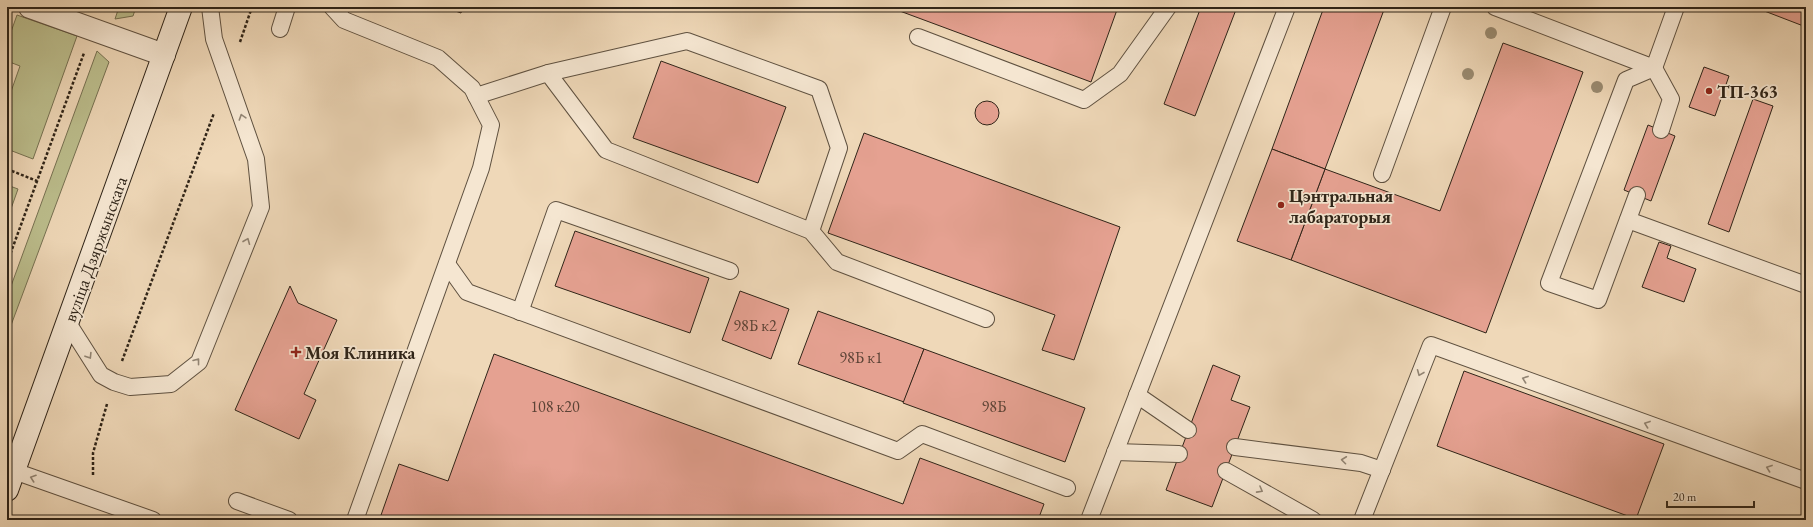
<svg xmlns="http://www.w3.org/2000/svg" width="1813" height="527" font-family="'EB Garamond',serif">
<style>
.green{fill:#bcbe8d;stroke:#767152}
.building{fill:#e5a191;stroke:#2f2418}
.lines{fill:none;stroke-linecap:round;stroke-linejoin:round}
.service-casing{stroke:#5f5140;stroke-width:18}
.minor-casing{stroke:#5f5140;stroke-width:24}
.secondary-casing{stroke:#2f2418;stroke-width:24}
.path{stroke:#2f2418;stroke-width:2.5;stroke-dasharray:3 2;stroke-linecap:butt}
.service{stroke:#f5e6d1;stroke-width:16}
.minor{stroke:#f5e6d1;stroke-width:22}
.secondary{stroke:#f5e6d1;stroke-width:22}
.tree{fill:#998a70}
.oneway{stroke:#928574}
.poi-dot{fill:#8f2418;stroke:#f5e6d1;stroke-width:1.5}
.labels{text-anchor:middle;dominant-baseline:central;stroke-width:3.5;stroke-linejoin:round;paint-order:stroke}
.number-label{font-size:16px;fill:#5c4336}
.poi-label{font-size:18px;font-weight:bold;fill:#2f2418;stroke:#f5e6d1;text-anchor:start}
.street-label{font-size:18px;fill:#2f2418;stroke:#f5e6d1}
</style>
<rect width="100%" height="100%" fill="#efd8b8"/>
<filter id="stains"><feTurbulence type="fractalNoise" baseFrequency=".005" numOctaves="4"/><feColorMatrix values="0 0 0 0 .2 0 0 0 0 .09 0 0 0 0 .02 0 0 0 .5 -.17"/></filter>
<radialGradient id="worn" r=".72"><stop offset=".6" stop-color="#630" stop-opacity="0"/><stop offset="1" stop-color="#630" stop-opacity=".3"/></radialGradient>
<g class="green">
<path d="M119,7H136L133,16L115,19Z"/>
<path d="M17,15L77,36L33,159L7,149V103L20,66L7,61V43Z"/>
<path d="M97,51L109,62L7,336V297Z"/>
<path d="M7,185L18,189L7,220Z"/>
</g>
<g class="building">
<path d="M444,7H463L461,13Z"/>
<path d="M889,7H1118L1091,82Z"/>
<path d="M1201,7H1237L1195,116L1164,104Z"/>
<path d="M1324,7H1385L1325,169L1272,149Z"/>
<path d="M1754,7H1806V27Z"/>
<path d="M1503,43L1583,72L1486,333L1291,260L1325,169L1440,211Z"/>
<path d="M661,61L786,107L758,183L633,138Z"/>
<path d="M1704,67L1729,76L1715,116L1689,107Z"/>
<path d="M1753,99L1773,106L1729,232L1708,224Z"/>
<circle cx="987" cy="113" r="12"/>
<path d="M1648,125L1675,136L1651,201L1624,190Z"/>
<path d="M864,133L1120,227L1074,360L1042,350L1055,315L828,233Z"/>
<path d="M1272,149L1325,169L1291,260L1237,241Z"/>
<path d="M575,231L709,278L690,333L555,286Z"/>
<path d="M1659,242L1671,246L1667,258L1696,269L1684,302L1642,287Z"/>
<path d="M290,286L298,303L337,320L304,394L316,400L299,439L235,410Z"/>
<path d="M740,291L789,309L771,359L722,340Z"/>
<path d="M818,311L924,349L904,402L798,364Z"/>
<path d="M924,349L1085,408L1065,462L903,403Z"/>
<path d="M494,354L903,504L920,458L1044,504L1038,520H386L380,518L399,464L448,481Z"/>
<path d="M1213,365L1240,376L1231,400L1250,407L1212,507L1166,490Z"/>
<path d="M1464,371L1664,444L1636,519L1437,446Z"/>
</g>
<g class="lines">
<g class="service-casing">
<g id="service">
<path d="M332,7L344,20L438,58L472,88L491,125L481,168L355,520"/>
<path d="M1495,7L1654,68L1676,7"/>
<path d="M280,29L287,7"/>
<path d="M918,37L1084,100L1120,74L1168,7"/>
<path d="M548,73L687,41L819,89L839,148L811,231"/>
<path d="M476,96L548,73L606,150L811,231L837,262L986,319"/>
<path d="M1382,174L1443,7"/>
<path d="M1637,195L1598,300L1549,283L1626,80L1654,68L1671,99L1661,130"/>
<path d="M1628,220L1806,285"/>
<path d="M447,264L467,292L898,451L922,434L1067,488"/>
<path d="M520,312L556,210L730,271"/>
<path d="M68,323L101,375L114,382L130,387L171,384L199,362L261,207L256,159L214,39L210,7"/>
<path d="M1137,395L1188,430"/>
<path d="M1235,447L1361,463L1382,470"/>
<path d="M1115,452L1179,454"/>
<path d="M14,471L153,520"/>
<path d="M1226,471L1313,520"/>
<path d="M237,501L289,520"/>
<path d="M1089,520L1287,7"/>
<path d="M1362,520L1431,345L1806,481"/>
</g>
</g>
<g class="minor-casing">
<path id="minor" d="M30,7L164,55"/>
</g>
<g class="secondary-casing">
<path id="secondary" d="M7,490L181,7"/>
</g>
<g class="path">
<path d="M240,42L252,7"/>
<path d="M7,169L37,181"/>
<path d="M7,263L84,53"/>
<path d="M122,361L214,113"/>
<path d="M93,475V453L107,404"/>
</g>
<use href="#service" class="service"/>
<use href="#minor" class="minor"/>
<use href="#secondary" class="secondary"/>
</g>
<g class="tree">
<circle cx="1491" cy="33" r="6"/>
<circle cx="1468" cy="74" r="6"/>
<circle cx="1597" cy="87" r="6"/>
</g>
<defs><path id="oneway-chevron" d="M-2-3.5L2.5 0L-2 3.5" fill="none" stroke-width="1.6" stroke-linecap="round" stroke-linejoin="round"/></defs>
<g class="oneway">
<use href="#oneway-chevron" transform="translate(242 117) rotate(-108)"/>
<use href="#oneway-chevron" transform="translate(247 241) rotate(-68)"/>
<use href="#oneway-chevron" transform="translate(89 356) rotate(58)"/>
<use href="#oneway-chevron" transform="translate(197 361) rotate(-52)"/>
<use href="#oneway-chevron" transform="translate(1420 373) rotate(112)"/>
<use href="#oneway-chevron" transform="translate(1525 379) rotate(-160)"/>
<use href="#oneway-chevron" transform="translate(1647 424) rotate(-160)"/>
<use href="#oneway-chevron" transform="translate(1344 460) rotate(-173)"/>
<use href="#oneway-chevron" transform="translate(1769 468) rotate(-160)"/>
<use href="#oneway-chevron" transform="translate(33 478) rotate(-161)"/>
<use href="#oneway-chevron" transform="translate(1260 490) rotate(29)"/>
</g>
<g class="poi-dot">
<circle cx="1709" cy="91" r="4"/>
<circle cx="1281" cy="205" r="4"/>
<path d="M294 346h4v4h4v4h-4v4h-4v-4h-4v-4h4z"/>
</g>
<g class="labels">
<g class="number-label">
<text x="755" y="325">98Б к2</text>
<text x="861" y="357">98Б к1</text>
<text x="555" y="406">108 к20</text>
<text x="994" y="406">98Б</text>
</g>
<g class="poi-label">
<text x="1717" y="91">ТП-363</text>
<text x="1289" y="195">Цэнтральная<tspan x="1289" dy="21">лабараторыя</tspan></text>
<text x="305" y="352">Моя Клиника</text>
</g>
<g class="street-label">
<text transform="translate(95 249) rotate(-70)">вуліца Дзяржынскага</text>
</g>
</g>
<rect width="1813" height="527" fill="none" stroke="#efd8b8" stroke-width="24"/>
<rect x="8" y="8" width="1797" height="511" fill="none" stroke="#2f2418" stroke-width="2"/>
<rect x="12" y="12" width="1789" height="503" fill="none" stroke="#2f2418"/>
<path d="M1667 501v6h87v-6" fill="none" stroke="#2f2418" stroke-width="2"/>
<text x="1673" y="501" font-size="12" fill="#2f2418" stroke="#f5e6d1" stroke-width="3" paint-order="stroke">20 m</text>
<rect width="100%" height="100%" filter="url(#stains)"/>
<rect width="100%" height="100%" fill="url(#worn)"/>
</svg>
